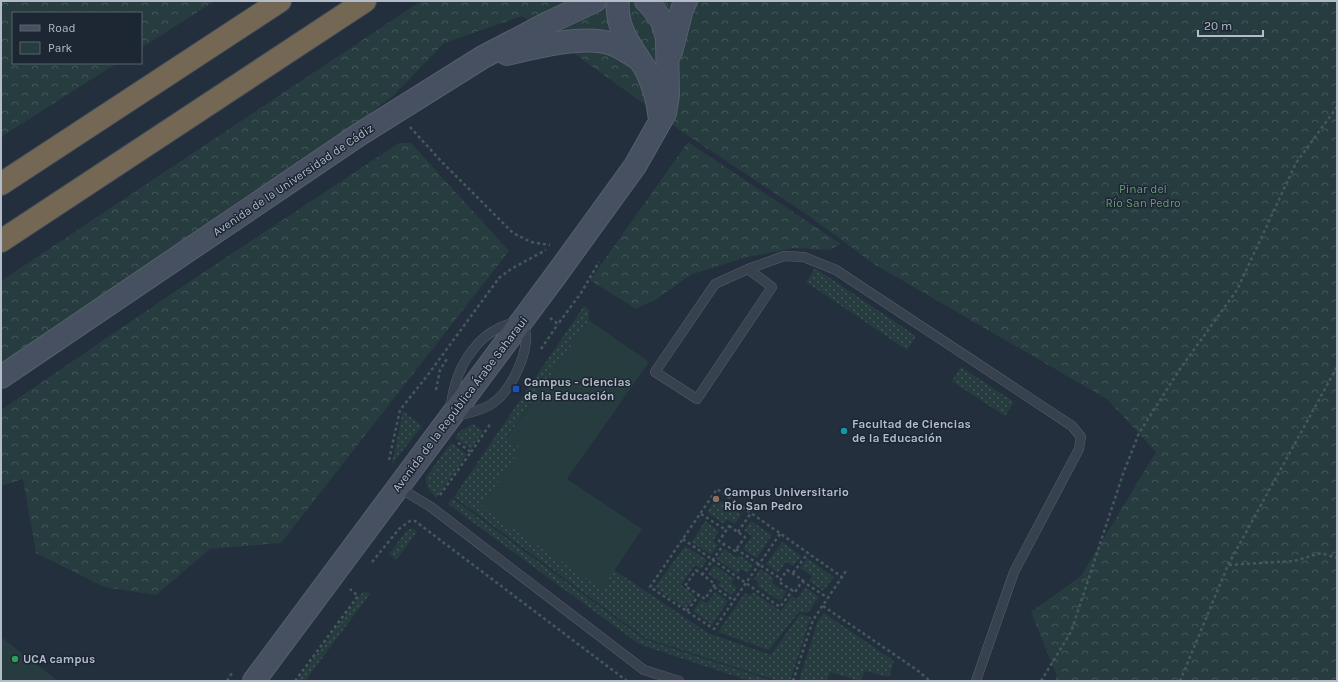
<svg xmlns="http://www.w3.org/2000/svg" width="1338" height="682" font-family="Karla,sans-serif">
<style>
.green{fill:url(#green-dots)}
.forest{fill:url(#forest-crowns)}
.pitch{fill:#263c3f}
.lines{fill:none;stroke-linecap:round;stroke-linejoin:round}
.lane-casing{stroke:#565f6c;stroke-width:10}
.secondary-casing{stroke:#565f6c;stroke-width:24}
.highway-casing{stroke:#434c59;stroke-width:24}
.path{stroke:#44595c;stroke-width:2.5;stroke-dasharray:3 3;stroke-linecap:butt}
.lane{stroke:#38414e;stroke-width:9}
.secondary{stroke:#465061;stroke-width:22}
.highway{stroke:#746855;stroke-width:22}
.transit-dot{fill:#1a4fb4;stroke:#1d2633;stroke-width:1.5}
.culture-dot{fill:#0f9aa8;stroke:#1d2633;stroke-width:1.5}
.education-dot{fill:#8d6e63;stroke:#1d2633;stroke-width:1.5}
.leisure-dot{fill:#2e9e5b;stroke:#1d2633;stroke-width:1.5}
.labels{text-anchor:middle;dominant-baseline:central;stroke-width:3;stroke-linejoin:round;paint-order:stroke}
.street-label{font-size:12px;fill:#b4bcc9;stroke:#1d2633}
.park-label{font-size:12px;fill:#6b9a76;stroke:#1d2633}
.poi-label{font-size:12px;font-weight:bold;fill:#b4bcc9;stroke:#1d2633;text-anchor:start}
</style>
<defs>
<pattern id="green-dots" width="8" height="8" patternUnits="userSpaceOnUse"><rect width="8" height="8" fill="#263c3f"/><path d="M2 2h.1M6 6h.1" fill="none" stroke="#435659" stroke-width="1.8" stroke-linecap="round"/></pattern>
<pattern id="forest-crowns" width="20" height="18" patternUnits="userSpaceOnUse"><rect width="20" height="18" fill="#263c3f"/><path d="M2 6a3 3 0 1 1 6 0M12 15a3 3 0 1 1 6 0" fill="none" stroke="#435659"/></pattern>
</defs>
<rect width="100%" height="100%" fill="#242f3e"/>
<g class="green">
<path d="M815,268L916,336L907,350L806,282Z"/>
<path d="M584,306L589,310V320L507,437L521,448L602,588L614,570L708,633L771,655L800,614L811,617L790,681H778L645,638L454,497Z"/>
<path d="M961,367L1014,402L1005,416L952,381Z"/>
<path d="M403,411L422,426L392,464Z"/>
<path d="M473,424L483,431L471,449L455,438L459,432Z"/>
<path d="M451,443L467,454L436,498L427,487L426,477Z"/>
<path d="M452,498L644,639L773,681H750L639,644L448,504Z"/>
<path d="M717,498L741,515L735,524L727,519L724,524L707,512Z"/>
<path d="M705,521L719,531L713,541L718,545L711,555L692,542Z"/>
<path d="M751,521L772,535L757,558L743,549L752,536L744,531Z"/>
<path d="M410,529H414L417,532L396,560L389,554L405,533Z"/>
<path d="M782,542L801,556L793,566L786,562L778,573L766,564Z"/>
<path d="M685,546L707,560L701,569L695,565L681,585L695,596L686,609L655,587Z"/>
<path d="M724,549L737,558L739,555L753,565L748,573L741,569L738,574L717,559Z"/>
<path d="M807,558L834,577L823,591L809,581L812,576L800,568Z"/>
<path d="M714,565L734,579L731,584L737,588L732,595L718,586L720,582L708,574Z"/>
<path d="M760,569L774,578L772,583L786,592L780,601L757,586L759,582L754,579Z"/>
<path d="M805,587L819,597L808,613L799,612L769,650L718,632L745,593L750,596L753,592L781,611L792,596L797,599Z"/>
<path d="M366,592L370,594L305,681H297L362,593Z"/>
<path d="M715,592L728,601L712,625L693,611L701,600L707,603Z"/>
<path d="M824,613L894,661L889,677L865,671L860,681L830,672L827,681H799L818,620Z"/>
</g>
<g class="forest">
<path d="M1,1H215L141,48V13H13V63H117L1,137Z"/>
<path d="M421,1H1337V681H1055L1057,676L1031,612L1081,576L1156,452L1107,399L874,264L809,216L687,135L522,16L444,43L393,96L335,139L1,364V281Z"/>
<path d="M688,142L841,244L829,250L794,248L743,258L690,275L658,298L636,309L590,280Z"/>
<path d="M399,143H411L509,251L281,543L210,549L156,595L104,587L36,553L23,479L1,486V410L180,288Z"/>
</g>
<g class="pitch">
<path d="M589,320L649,362L567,479L642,529L602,589L481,507L521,448L507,438Z"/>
<path d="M1,637L58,681H1Z"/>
</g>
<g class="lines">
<g class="lane-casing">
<g id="lane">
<path d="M748,269L772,287L697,399L655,372L715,284L748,269L784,256L804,257L836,270L1072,426L1081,437L1079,449L1014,572L976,681"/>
<path d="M523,320C524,327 527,335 526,341C524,362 509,394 490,405C478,412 463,414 449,418C451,406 452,393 456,382C462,361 479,337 499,328C507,324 515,322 523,320Z"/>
<path d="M398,487L431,507L644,670L679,681"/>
</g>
</g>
<g class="secondary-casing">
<g id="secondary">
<path d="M618,1C617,5 618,9 618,13C621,39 636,51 647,72C653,85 658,99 659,114"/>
<path d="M671,52L682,9L686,1"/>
<path d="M507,54C534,47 586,34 612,44C621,47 630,54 639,59"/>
<path d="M1,377L360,134L483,57L550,22L595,1"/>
<path d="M254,681L556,275L635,166L665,113L668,95L667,38L662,21L652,7L646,1"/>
</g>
</g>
<g class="highway-casing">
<g id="highway">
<path d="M1,184L280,1"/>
<path d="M1,241L365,1"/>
</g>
</g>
<g class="path">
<path d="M410,127L441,161L513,233L531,242L550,245"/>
<path d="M550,318L558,324L581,293L599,262"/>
<path d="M541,349L558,324"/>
<path d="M436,390L440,370L448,357"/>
<path d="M471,452L491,423"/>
<path d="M389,460L400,410L427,376L499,278L511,269L546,250"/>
<path d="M440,495L471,452L457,442"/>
<path d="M701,514L726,530"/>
<path d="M729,526L745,537L735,551L719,541Z"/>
<path d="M738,532L751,513"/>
<path d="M780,534L714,629L650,587L717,489L842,577"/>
<path d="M683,539L780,607L793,590"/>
<path d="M736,549L781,579"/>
<path d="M372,562L399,529L410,521H415L627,681"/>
<path d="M1229,565L1294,561L1321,553L1337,558"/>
<path d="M696,570L715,584L705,599L685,586Z"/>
<path d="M787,570L803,580L795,592L779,582Z"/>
<path d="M793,573L808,553"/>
<path d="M702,575L724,544"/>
<path d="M802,581L828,598"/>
<path d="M714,587L733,600"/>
<path d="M823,606L917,670L930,681"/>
<path d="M687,611L699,595"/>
<path d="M227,681L232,673"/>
<path d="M295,681L358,596L350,589"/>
<path d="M793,681L813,620L846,571"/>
<path d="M1041,681L1071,632L1123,474L1139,433L1180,369L1237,290L1296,163L1337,107"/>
<path d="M1180,681L1228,565L1337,367"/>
</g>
<use href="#lane" class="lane"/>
<use href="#secondary" class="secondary"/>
<use href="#highway" class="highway"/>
</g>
<rect class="transit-dot" x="512" y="385" width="8" height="8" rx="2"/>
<circle class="culture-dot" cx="844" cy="431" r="4"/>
<circle class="education-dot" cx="716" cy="499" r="4"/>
<circle class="leisure-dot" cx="15" cy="659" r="4"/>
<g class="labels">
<g class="street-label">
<text transform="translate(293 180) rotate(-34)">Avenida de la Universidad de Cádiz</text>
<text transform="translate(460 404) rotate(-53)">Avenida de la República Árabe Saharaui</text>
</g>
<g class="park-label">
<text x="1143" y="189">Pinar del<tspan x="1143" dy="14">Río San Pedro</tspan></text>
</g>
<g class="poi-label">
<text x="524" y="382">Campus - Ciencias<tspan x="524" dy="14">de la Educación</tspan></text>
<text x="852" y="424">Facultad de Ciencias<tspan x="852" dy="14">de la Educación</tspan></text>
<text x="724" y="492">Campus Universitario<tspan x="724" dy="14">Río San Pedro</tspan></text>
<text x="23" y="659">UCA campus</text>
</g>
</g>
<rect width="1338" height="682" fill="none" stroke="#b4bcc9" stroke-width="4"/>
<rect x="12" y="12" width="130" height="52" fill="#1d2633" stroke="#59626f"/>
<rect x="20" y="25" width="20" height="6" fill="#465061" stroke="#59626f"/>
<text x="48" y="32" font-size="12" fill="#b4bcc9">Road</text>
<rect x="20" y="42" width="20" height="12" fill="#263c3f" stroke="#59626f"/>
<text x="48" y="52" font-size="12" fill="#b4bcc9">Park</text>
<path d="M1198 30v6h65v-6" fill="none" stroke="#b4bcc9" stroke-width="2"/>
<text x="1204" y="30" font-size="12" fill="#b4bcc9" stroke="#1d2633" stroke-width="3" paint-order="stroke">20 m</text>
</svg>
